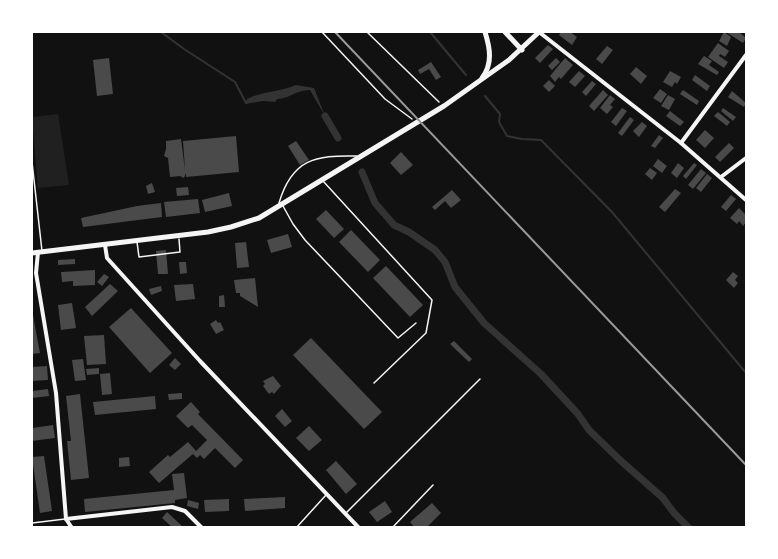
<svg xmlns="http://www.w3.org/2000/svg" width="778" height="559" font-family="Rubik,sans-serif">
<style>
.green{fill:#202020}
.water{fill:#333}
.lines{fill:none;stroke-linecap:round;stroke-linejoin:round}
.stream{stroke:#333;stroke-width:2}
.canal{stroke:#333;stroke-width:7}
.building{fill:#4a4a4a}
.path{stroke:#f5f5f5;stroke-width:1.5}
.service{stroke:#f5f5f5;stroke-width:1.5}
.minor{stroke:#f5f5f5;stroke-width:4}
.secondary{stroke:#f5f5f5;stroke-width:5}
.rail{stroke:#9a9a9a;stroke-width:2}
</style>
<rect width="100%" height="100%" fill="#111"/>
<path class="green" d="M58,114L69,185L38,188L32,117Z"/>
<path class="water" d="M296,85L314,88L325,116L310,90C296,90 289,99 277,99L275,102L263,101L245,104L247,99C263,91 280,92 296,85Z"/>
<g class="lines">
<g class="stream">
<path d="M161,32L184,49L235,82L246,103"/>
<path d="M430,32L466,75"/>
<path d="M485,96L500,114L499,122L507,136L522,139L541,140L612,212L746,373"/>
</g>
<g class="canal">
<path d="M325,116L338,138"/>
<path d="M362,172L375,203L394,225L409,232L435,250L445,262L455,287L484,323L541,374L578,414L589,430L621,461L663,498L674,513L689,528"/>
</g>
</g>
<g class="building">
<path d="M561,32H570L577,37L572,45L559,35Z"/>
<path d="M724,32L731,37L727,46L719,41Z"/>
<path d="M726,32H739L746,38L743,43Z"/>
<path d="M718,43L729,51L725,57L720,54L719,56L728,62L724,68L708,57Z"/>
<path d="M548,45L553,49L540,63L535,58Z"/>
<path d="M607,46L613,50L602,64L596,59Z"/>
<path d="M704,56L712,61L709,65L719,72L717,75L698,64Z"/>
<path d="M109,58L113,94L97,96L93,60Z"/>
<path d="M556,58L560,62L552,70L548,66Z"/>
<path d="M565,58L573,65L561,79L559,77L555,82L550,76Z"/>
<path d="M431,62L441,77L436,80L429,69L420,74L418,70Z"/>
<path d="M636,67L647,76L641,84L630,74Z"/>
<path d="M579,71L585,76L575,87L569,82Z"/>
<path d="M670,71L681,77L677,84L675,82L672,87L663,82Z"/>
<path d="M695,75L710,86L707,91L692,80Z"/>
<path d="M549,80L555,86L549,92L543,86Z"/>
<path d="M592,81L596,84L586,96L582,92Z"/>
<path d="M660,89L667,94L661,103L653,98Z"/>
<path d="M603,90L608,95L594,111L589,106Z"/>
<path d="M683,90L699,101L697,105L680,94Z"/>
<path d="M732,91L746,103L744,107L728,97Z"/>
<path d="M610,95L615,99L610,105L613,107L607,114L600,108Z"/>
<path d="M668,95L675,99L669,110L661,106Z"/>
<path d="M622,108L627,111L616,126L611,122Z"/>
<path d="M723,108L736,117L733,121L721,111Z"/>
<path d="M670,111L684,122L680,126L666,116Z"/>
<path d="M718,112L730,122L727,126L714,116Z"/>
<path d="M630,117L634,120L622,136L618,133Z"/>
<path d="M642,122L647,126L639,137L633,131Z"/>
<path d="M705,130L714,138L705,148L696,140Z"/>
<path d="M659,135L663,138L655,148L651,146Z"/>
<path d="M236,136L239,172L186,177V173L184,178L180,176L170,177L168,158L164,156L166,149V141L181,139L185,170L183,141Z"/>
<path d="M296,141L309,160L300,165L288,146Z"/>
<path d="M729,143L734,148L720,162L715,157Z"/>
<path d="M401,152L413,165L401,175L390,163Z"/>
<path d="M658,159L667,166L662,173L653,166Z"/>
<path d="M678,163L684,168L677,178L671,173Z"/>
<path d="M694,163L697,165L686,179L683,176Z"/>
<path d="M650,168L657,173L652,180L645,174Z"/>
<path d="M701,169L706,173L693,189L688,185Z"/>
<path d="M707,174L712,178L701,192L696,188Z"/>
<path d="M152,183L155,192L148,194L146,186Z"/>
<path d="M188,187L189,195L177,196L176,188Z"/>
<path d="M675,189L681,193L665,212L659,207Z"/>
<path d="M452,190L461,200L451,208L445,201L435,210L432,207Z"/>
<path d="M229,193L232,206L205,212L202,200Z"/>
<path d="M731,195L736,199L726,211L721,207Z"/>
<path d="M198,199L200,213L166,217L164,202Z"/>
<path d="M161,203L162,217L83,227L81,218L137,206Z"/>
<path d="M739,208L745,214L746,212V222L743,226L739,221L737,224L730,218Z"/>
<path d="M326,210L344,229L334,238L316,219Z"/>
<path d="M351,230L380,260L368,272L339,242Z"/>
<path d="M288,234L292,247L271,253L267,240Z"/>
<path d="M246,242L249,267L237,268L235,243Z"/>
<path d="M166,250L168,274H158L156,251Z"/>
<path d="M75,259V264L58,265V260Z"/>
<path d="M179,262H186L187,273L180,274Z"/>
<path d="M386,266L423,305L410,317L373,278Z"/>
<path d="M95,270V285L73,286V281L62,282L61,272Z"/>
<path d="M733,272L738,276L735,280L738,283L734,288L726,280Z"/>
<path d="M104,274L109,277L102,286L97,282Z"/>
<path d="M255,278L258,307L240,296V293H236L234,280Z"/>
<path d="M110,284L118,291L92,316L85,307Z"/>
<path d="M193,284L195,299L176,301L174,285Z"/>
<path d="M161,286L162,291L151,295L149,289Z"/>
<path d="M224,295L225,307H219V296Z"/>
<path d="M72,303L76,328L61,330L58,305Z"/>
<path d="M131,308L172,353L150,373L109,327Z"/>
<path d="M32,310L40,353L32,354Z"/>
<path d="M216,320L218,323L220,322L224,330L216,334L210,324Z"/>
<path d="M104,335L106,364L87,365L84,336Z"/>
<path d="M311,338L382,412L364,429L293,355Z"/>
<path d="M454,341L472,359L469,362L450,344Z"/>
<path d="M175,358L181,364L175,370L169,365Z"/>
<path d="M83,359L86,380L75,381L72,360Z"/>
<path d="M47,366L48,380L32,381V367Z"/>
<path d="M99,368V374L87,375L86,369Z"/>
<path d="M110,373L112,394L102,395L100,374Z"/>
<path d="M273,376L281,386L274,394L272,392L269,394L263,386L265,384L263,381Z"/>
<path d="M48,389L49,396L32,398V391Z"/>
<path d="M182,393V399L169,400L168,394Z"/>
<path d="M80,394L89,478L71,480L67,441H71L66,396Z"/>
<path d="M155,396L156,409L95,415L93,402Z"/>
<path d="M191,402L200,412L198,414L243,460L235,468L215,448L204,459L200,455L197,458L193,454L159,483L149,472L168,455L170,457L188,442L196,451L207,440L192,425L188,428L176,416Z"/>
<path d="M282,409L292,421L285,427L275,416Z"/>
<path d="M53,425L55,438L32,441V428Z"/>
<path d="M309,426L322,440L309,451L296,438Z"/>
<path d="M44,456L52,511L40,513L32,457Z"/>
<path d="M129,457L130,466L119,467V458Z"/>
<path d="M336,461L357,484L346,494L326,470Z"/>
<path d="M184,473L187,498L175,500V503L85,512L84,499L174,490L172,474Z"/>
<path d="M285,497V508L245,511L244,499Z"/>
<path d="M229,499V511L205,512L204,500Z"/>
<path d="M188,500L199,503L198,509L187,506Z"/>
<path d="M385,501L392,512L377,522L369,512Z"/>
<path d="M432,503L441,513L426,528H415L410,522Z"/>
<path d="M167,512L182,526L181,528H173L162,518Z"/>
</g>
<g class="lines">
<g class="path">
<path d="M322,32L385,99L412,119"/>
<path d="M367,32L439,102"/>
</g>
<g class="service">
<path d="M32,162L42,251"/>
<path d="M323,181L432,300L426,333L374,383"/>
<path d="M279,203C292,159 315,155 357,156"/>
<path d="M283,206L293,224L305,240L398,338L416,323"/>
<path d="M137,242L139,257L180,252L179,239"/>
<path d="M346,513L480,379"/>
<path d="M32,523L65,519"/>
<path d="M296,528L326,495"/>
<path d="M392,528L433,485"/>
</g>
<g class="minor">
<path d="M539,32L681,143L746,200"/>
<path d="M681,143L746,55"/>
<path d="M721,177L746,158"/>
<path d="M105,245L107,258L200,361L359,528"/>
<path d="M38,252L36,273L56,393L66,519L72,528"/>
<path d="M66,519L172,507L185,511L202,528"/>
</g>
<g class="secondary">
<path d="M505,32L522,50"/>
<path d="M482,78C493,64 490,48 485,32"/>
<path d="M32,253L208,232L231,227L259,218L444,106L509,60L539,32"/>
</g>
<path class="rail" d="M335,32L746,465"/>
</g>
<rect width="778" height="559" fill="none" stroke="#ffffff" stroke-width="66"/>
</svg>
